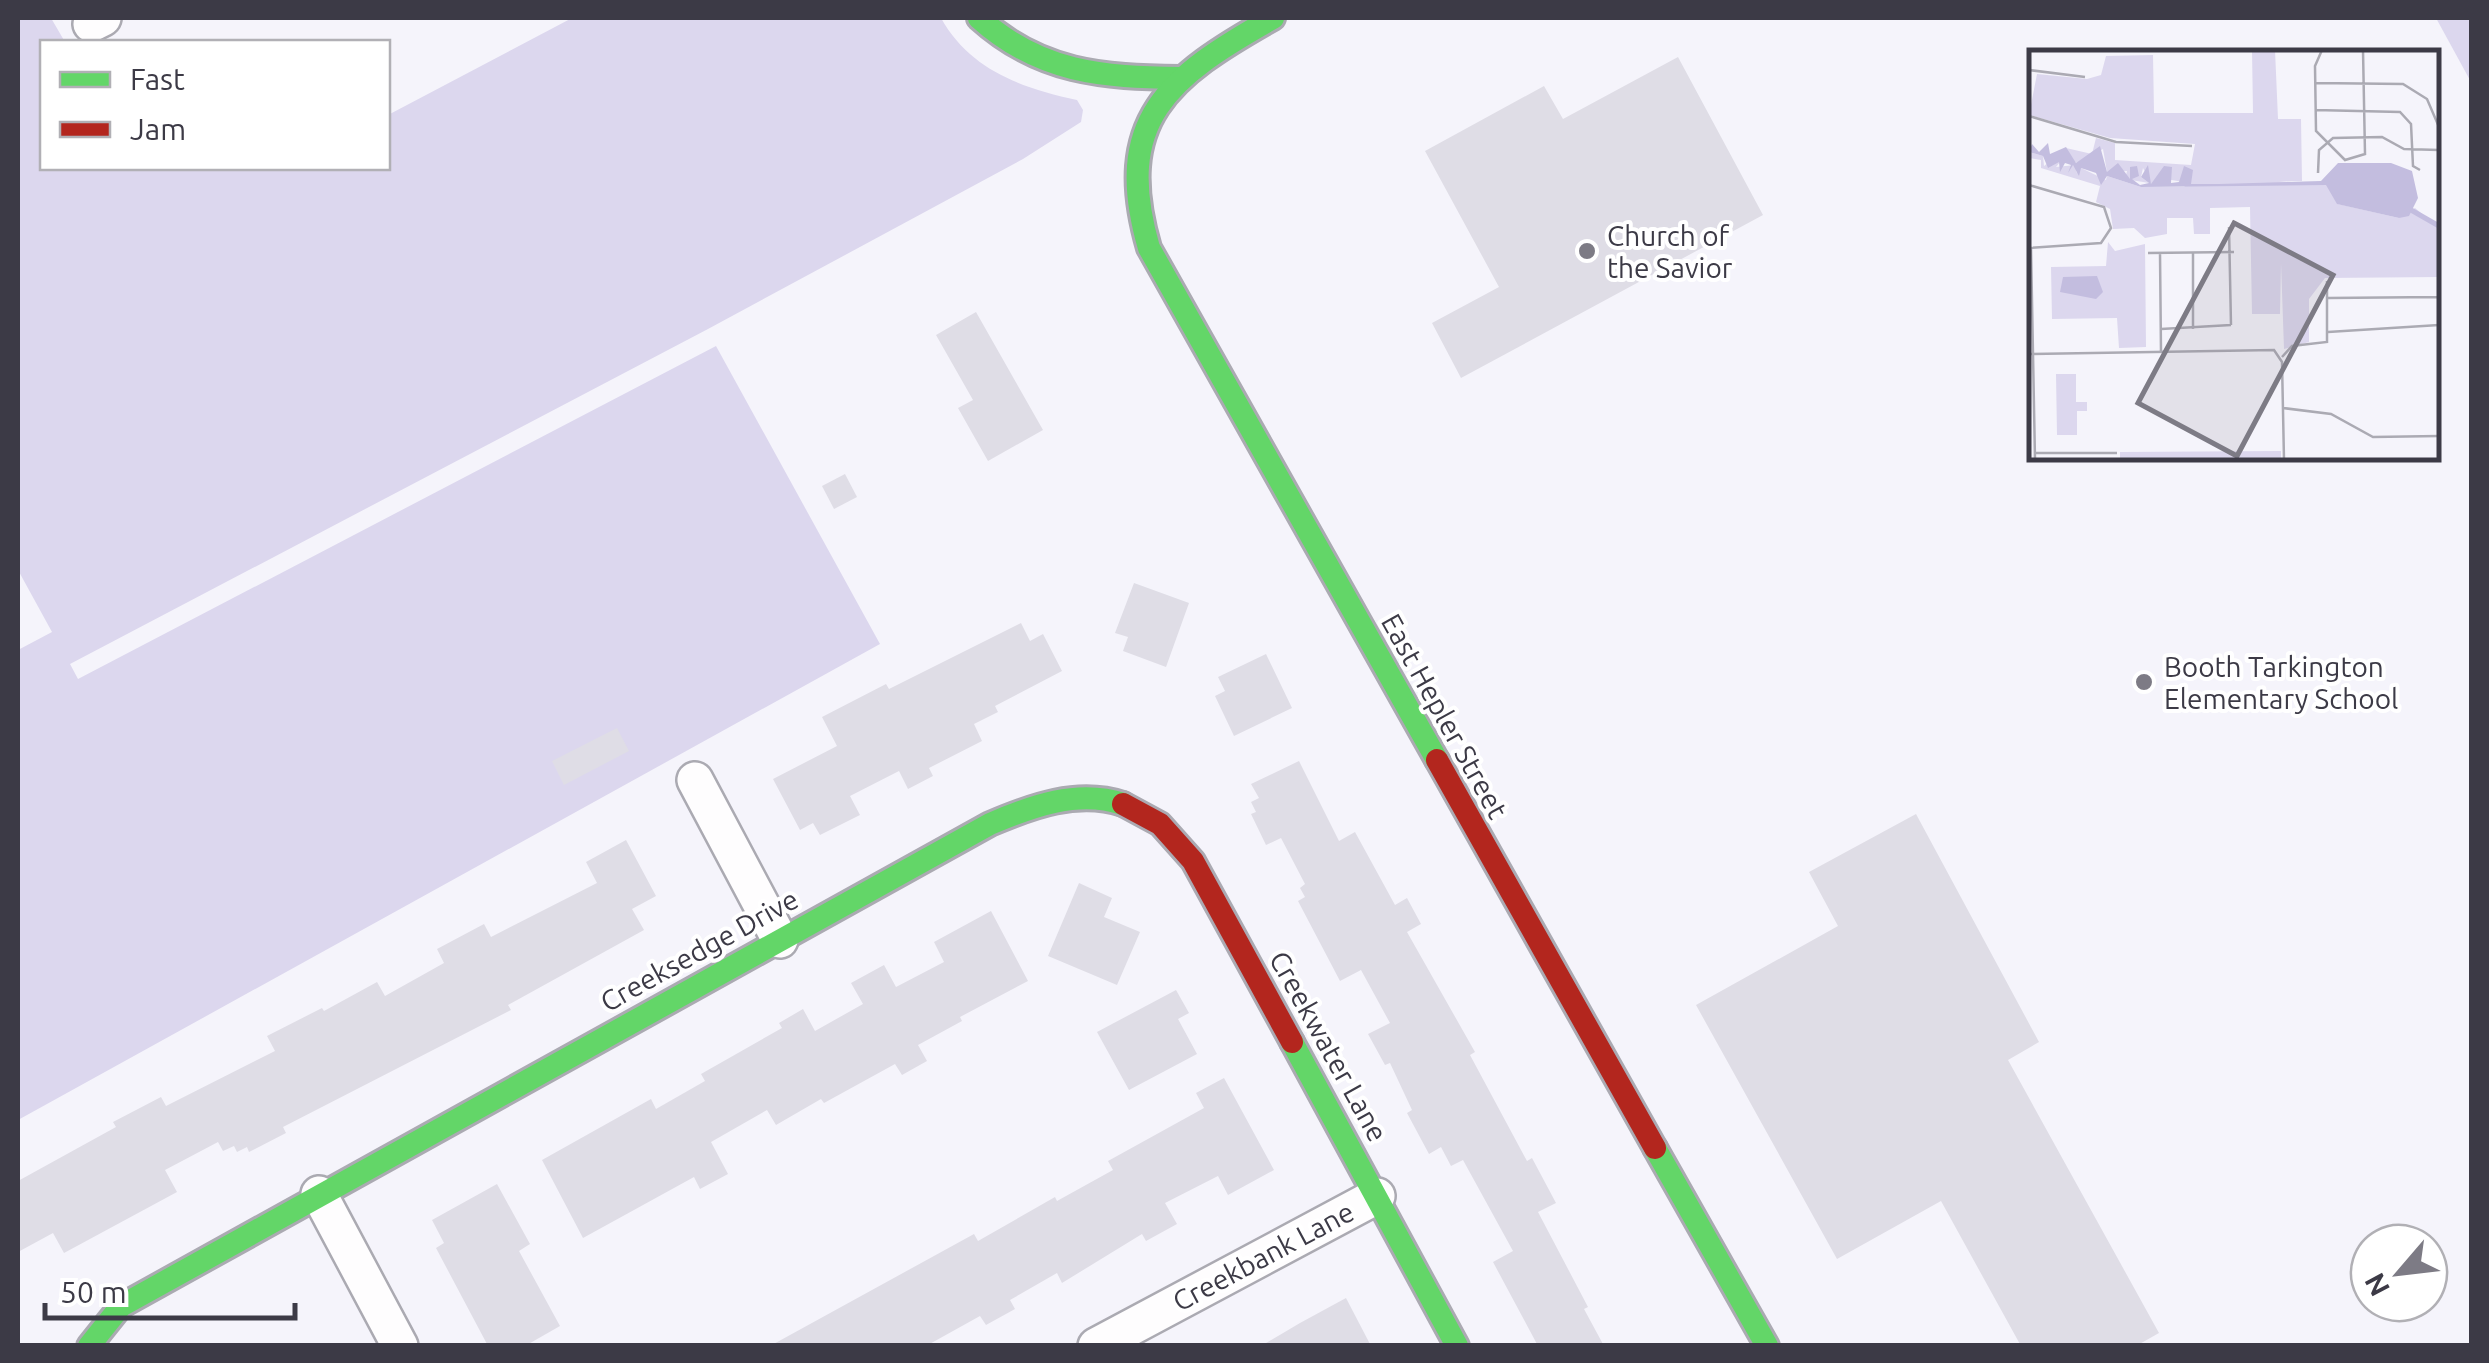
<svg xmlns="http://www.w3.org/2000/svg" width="2489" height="1363" font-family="Ubuntu,sans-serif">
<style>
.green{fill:#dcd7ee}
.building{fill:#dfdde6}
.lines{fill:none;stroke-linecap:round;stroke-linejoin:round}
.street-casing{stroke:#abaab2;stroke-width:40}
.fast-casing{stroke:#abaab2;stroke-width:28}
.jam-casing{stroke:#abaab2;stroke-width:28}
.street{stroke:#fefdfe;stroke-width:35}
.fast{stroke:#63d668;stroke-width:22}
.jam{stroke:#b3261e;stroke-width:22}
.poi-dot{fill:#7d7b85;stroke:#fff;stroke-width:4}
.labels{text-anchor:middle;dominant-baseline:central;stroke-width:8;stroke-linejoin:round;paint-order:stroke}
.poi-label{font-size:28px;fill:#3c3a46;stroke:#fff;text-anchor:start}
.street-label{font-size:28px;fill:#3c3a46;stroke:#fff}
.inset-river{fill:none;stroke:#c3bddf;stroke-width:5}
.inset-road{fill:none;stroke:#abaab3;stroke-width:2.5}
.view{fill:#7d7b85;fill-opacity:0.15;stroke:#7d7b85;stroke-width:5}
.inset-edge{fill:none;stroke:#3c3a46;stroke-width:5}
</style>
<rect width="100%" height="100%" fill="#f5f4fb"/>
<g class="green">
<path d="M18,18H51L65,42H42V168H388V115L572,18H941C970,70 1022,88 1077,100L1083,110L1081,122L1023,159L708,329L70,664L78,679L716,346L880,644L18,1120V650L52,632L18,570Z"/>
<path d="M2436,18H2471V82Z"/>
</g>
<g class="building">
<path d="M1678,57L1763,215L1461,378L1432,323L1499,287L1425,151L1544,86L1563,119Z"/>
<path d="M976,312L1043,430L988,461L958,408L973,400L936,335Z"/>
<path d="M845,474L857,497L834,509L822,486Z"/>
<path d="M1134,583L1189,603L1166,667L1123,651L1128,637L1115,633Z"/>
<path d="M1021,623L1030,641L1043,634L1062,671L995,706L998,712L974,724L982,741L929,768L933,776L908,789L899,771L850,796L860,815L820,835L813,823L800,830L773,779L837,746L822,717L886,684L889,689Z"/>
<path d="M1266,654L1292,708L1234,736L1215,696L1225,691L1218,677Z"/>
<path d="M617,728L629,751L564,785L552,761Z"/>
<path d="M1299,761L1339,841L1355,832L1395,905L1407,898L1421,924L1407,932L1475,1052L1470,1055L1527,1161L1532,1158L1556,1203L1538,1212L1588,1307L1584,1309L1604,1346H1538L1493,1262L1513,1251L1463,1160L1451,1166L1441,1147L1429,1154L1407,1113L1412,1110L1390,1063L1385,1065L1368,1034L1390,1023L1361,970L1340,981L1298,901L1305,897L1300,888L1305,884L1281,838L1266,845L1251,814L1256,812L1251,802L1259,798L1251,784Z"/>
<path d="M1916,814L2039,1042L2008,1060L2159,1333L2136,1346H2021L1941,1201L1837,1259L1696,1005L1838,926L1809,872Z"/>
<path d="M626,840L656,896L632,909L644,930L508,1005L511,1010L283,1127L286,1133L249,1152L247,1147L237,1152L234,1146L223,1151L218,1142L165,1170L177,1192L64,1253L53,1233L18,1252V1181L116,1127L113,1122L161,1097L166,1106L275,1051L267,1036L322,1008L324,1011L377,982L385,996L444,963L437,949L484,924L491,937L597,883L586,862Z"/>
<path d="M1079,883L1112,898L1104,917L1140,932L1117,985L1048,956Z"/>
<path d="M991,911L1028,981L960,1017L962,1021L918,1045L927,1061L902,1075L895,1064L824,1103L821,1099L776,1125L767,1110L711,1142L728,1174L700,1189L694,1177L583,1238L542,1160L651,1099L656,1109L705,1081L701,1074L782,1028L779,1023L803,1009L815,1031L863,1004L851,983L884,965L896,987L944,962L934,942Z"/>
<path d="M1176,990L1189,1013L1178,1019L1197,1054L1129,1090L1097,1032Z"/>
<path d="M1224,1078L1274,1170L1228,1195L1218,1176L1165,1203L1177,1224L1146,1241L1142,1234L1062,1283L1057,1273L1010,1300L1015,1309L986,1325L980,1316L926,1346H770L974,1234L978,1241L1055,1197L1057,1201L1113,1170L1108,1161L1204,1108L1196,1093Z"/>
<path d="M497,1184L530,1244L519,1251L560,1326L525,1346H488L436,1248L444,1243L432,1220Z"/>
<path d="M1346,1298L1371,1346H1261L1300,1323Z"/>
</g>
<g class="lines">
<g class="street-casing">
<g id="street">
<path d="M91,24L103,18"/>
<path d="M695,780L780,940"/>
<path d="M319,1194L400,1346"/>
<path d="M1096,1346L1377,1196"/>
</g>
</g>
<g class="fast-casing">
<g id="fast">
<path d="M979,18C1040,73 1102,77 1181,78"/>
<path d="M1273,18C1168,77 1112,120 1149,248L1437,760"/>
<path d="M1292,1042L1457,1346"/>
<path d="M1655,1148L1767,1346"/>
<path d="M89,1346L121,1306L990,824C1032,806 1078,789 1123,804"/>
</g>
</g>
<g class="jam-casing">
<g id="jam">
<path d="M1437,760L1655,1148"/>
<path d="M1123,804L1160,824L1193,861L1292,1042"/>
</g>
</g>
<use href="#street" class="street"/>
<use href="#fast" class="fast"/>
<use href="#jam" class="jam"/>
</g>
<g class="poi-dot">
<circle cx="1587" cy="251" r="10"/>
<circle cx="2144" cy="682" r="10"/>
</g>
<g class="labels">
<g class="poi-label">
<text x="1607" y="235">Church of<tspan x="1607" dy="32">the Savior</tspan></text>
<text x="2164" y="666">Booth Tarkington<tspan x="2164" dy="32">Elementary School</tspan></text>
</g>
<g class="street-label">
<text transform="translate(1445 716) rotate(61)">East Hepler Street</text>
<text transform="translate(699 950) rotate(-29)">Creeksedge Drive</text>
<text transform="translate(1329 1046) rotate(61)">Creekwater Lane</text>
<text transform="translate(1263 1256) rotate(-28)">Creekbank Lane</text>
</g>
</g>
<g transform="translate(2029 50)">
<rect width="410" height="410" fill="#f5f4fb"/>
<path d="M223,0H246L249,69H272L273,131H250L298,135L309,154L370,168L386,158L410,178V227L296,228L280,249V292L255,299L252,213L251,264H223L221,157L181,158V184H165L164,168H138V184L116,188L105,178L84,179L81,159L67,152L71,136L12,118V110L0,108V102L14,106L15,116L24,109L31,112L27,117L46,115L48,123L50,117L77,130L78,126L112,137H155L160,133L131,128L140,134H122L114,118L112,127L120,133L96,129L98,121L78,122L74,99L48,113L41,110L37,98L63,104L67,88L86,93V110L162,115L166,94L81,88L0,65L8,24L58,29L72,25L77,6L124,5L125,63H224ZM79,192L86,201L116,194L117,297L90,298L88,268L23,269L22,217L77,216ZM27,324H47V352H58V361H48V385H28ZM252,401V410H91V402Z" fill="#dcd7ee"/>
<path d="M19,93L21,104L37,97L47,113L71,96L78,122L89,113L101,129V117L108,116L110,126L103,129L111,135L120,133L112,127L119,115L122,134L135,116L143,117L142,133L150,132L155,116L164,120L162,134H190L292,131L309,113H362L383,121L389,148L380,166L370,168L308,154L297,135L112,137L78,126L72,135L67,123L52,118L50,126L44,115L39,123L42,115L36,113L31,122L30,112L19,118L14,106L0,102L3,94L10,102ZM68,226L74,242L67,249L31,242L34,227Z" fill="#c3bddf"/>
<path class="inset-river" d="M382,160L410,176"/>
<path class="inset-road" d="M293,0L286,16L287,81L316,110L336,104L334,0M0,20L56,27M286,33L374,34L398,49L410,77M286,60L371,62L382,74L384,116L391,120M0,66L87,92L163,96M289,123L290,100L304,88L353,87L375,99L410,100M0,135L75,157L82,178L72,193L0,198M200,177L202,275M2,198L4,304M164,202V279M119,203L205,202M131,203L132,302M410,230V266M299,248L409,247M132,279L202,275M299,282L410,275M0,304L245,300L253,312L255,410M4,304L6,410M253,307L263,296L298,292V231M254,358L302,364L344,387L410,386M7,403H88"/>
<path class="view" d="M205,173L304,225L208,406L109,353Z"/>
<rect width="410" height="410" class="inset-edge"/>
</g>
<rect width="2489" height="1363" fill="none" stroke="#3c3a46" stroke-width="40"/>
<rect x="40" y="40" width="350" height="130" fill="#ffffff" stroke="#b1b0b5" stroke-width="2.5"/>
<rect x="60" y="72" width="50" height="15" fill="#63d668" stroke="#b1b0b5" stroke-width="2.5"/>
<text x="130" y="90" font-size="30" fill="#3c3a46">Fast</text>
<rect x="60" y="122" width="50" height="15" fill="#b3261e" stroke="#b1b0b5" stroke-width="2.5"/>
<text x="130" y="140" font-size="30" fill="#3c3a46">Jam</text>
<g transform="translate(2399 1273) rotate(242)"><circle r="48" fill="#ffffff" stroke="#b1b0b5" stroke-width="2.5"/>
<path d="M0-8L18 38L0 25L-18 38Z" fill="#7d7b85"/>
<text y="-15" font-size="28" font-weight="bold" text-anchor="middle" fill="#3c3a46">N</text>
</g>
<path d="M45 1303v15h250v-15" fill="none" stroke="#3c3a46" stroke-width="5"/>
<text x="60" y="1303" font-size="30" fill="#3c3a46" stroke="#ffffff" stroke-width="8" paint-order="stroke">50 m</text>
</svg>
